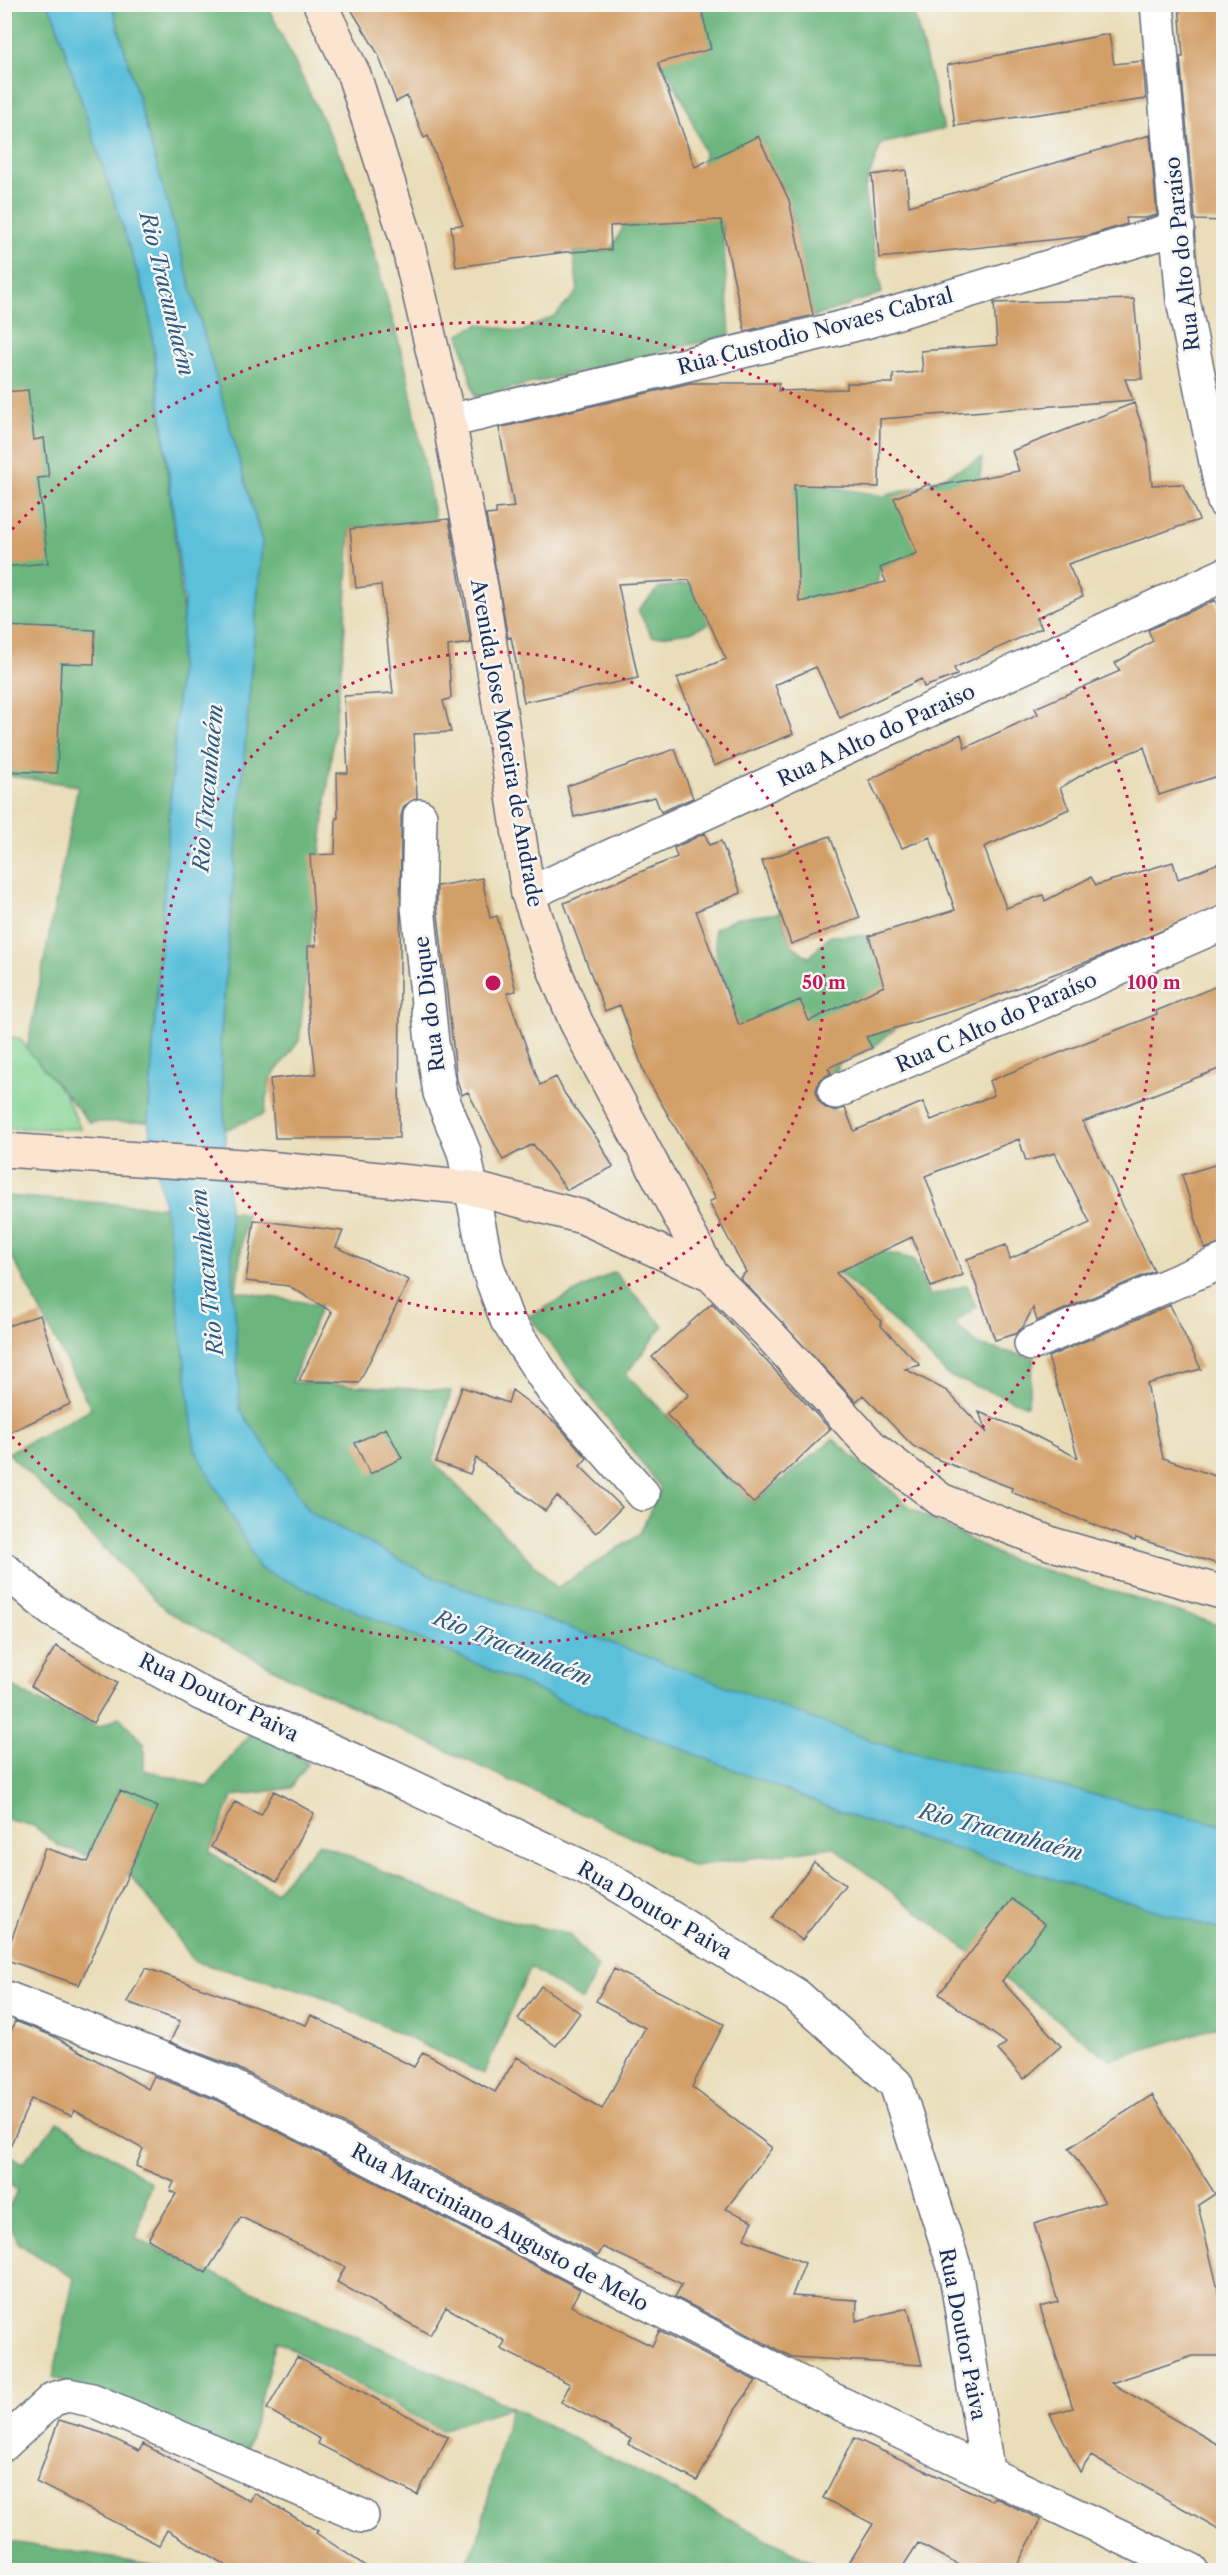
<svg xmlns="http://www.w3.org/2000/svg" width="1228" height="2575" viewBox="0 0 1228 2575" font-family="'Libre Caslon Text',serif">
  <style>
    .green { fill: #85d494; stroke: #508279; stroke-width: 1.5 }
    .forest { fill: #6cb67e; stroke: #44726e; stroke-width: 1.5 }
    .water { fill: #5cc0da; stroke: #3c789c; stroke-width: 1.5 }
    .building { fill: #d39f67 }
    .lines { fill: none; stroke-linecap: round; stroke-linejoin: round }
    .street-casing { stroke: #636c7e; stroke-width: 36 }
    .secondary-casing { stroke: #636c7e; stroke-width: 36 }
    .street { stroke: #fff; stroke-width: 33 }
    .secondary { stroke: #fce5d0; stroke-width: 33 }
    .ring { fill: none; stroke: #c2185b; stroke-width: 3; stroke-dasharray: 3 6 }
    .labels { text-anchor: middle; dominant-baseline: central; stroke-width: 5; stroke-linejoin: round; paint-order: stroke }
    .street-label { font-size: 21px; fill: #1b2f5e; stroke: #f6f6f2 }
    .water-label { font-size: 22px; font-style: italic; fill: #2e5a83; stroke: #f6f6f2 }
    .centre { fill: #c2185b; stroke: #f6f6f2; stroke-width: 3 }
    .ring-label { font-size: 18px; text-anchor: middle; font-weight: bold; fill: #c2185b; stroke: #f6f6f2; stroke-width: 5; stroke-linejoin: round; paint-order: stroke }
  </style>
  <rect width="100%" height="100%" fill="#f6f6f2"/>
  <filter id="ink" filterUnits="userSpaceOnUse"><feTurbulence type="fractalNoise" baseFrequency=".0167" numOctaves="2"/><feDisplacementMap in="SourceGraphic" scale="12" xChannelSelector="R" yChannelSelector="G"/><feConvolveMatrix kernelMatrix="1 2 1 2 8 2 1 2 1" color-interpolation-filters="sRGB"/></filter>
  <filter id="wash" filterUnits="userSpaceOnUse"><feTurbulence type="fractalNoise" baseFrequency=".008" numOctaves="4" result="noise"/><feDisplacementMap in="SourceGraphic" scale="24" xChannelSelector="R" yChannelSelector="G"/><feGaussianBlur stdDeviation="1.35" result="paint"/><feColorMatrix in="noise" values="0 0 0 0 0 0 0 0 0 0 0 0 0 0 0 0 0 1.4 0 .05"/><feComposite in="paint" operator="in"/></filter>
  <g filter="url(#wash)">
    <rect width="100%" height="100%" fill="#eadeba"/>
    <!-- green -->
    <path class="green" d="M5,1037L19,1038L64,1093L81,1129L5,1128Z"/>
    <!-- forest -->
    <path class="forest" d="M5,5H48L54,16L149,308L183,613L148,1122H89L27,1049L78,786L5,775Z
      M112,5H267L356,189L406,368L435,520L350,529L344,643L299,1041L270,1079L264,1114L225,1130L220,1042L262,542Z
      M636,5H912L944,129L881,144L864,190L882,293L813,317L791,208L722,223L730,335L475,397L459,334L480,324L521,332L556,315L578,291L573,252L611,250L624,225L696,221L704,152L685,104L641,23Z
      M982,458L980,478L983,496L913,555L880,568L874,599L853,607L826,596L769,613L739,611L690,632L652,637L638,610L659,588L710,580L718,472L815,484L884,496L929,484Z
      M780,913L791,944L809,958L829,936H869L897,1027L872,1048L839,1063L834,1081V1125L731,1030L734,1000L718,968L714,929L737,918Z
      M4,1196L246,1213L236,1291L321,1305L292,1382L451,1391L433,1461L557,1588L639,1535L661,1488L529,1316L614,1272L663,1326L626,1374L753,1503L833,1439L912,1509L1003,1557L1223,1626V2025L1110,2060L833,1847L693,1866L289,1677L167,1611L8,1453L91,1409L5,1243Z
      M874,1250L913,1259L930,1296L967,1285L976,1307L954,1323L978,1345L1034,1358L1027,1406L949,1376L890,1318L836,1270Z
      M4,1681L30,1697L98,1727L119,1717L144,1743V1770L207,1787L252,1731L308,1763L291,1788L233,1796L209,1852L275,1892L319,1843L481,1914L568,1934L598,1967L582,2001L530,1967L484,2074L316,1994L195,1962L160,1913L123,1867L59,1846L34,1826L5,1819Z
      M58,2122L151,2182L136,2239L512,2407L827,2570H464L478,2539L511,2407L441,2430L276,2341L246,2456L53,2377L74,2278L19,2244L5,2216L17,2191L5,2179L7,2152L22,2163Z
      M4,2541L164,2566L172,2570H5Z"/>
    <!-- water -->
    <path class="water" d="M48,5H112L262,542L220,1042L240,1409L311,1513L429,1575L886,1746L1223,1825V1931L861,1820L571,1705L260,1569L195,1449L170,1237L148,1122L184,602L149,308L54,16Z"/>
    <g id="blocks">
      <!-- building -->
      <path class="building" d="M348,4H700L711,49L658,63L695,167L758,136L789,200L813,315L745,331L721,220L610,226L611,250L566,252L456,267L451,226L463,225L428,136L424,138L407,96L396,102L378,54Z
        M1179,4H1224V221L1195,220L1180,57H1183Z
        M1109,34L1114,64L1143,61L1146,99L955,126L947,65Z
        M1150,135L1157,215L1145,218H1126L1127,224L1087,236L879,258L872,175L906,170L909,206Z
        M1134,299L1142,379H1125L1133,400L880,419L879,487L794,485L799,602L886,582L880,568L917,553L894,498L929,484L931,487L1019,471L1012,451L1134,403L1148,443L1152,485L1183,484L1199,520L1068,564L1083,596L1036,618L1042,628L954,668L957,675L924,687L921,679L840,718L816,667L775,685L793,734L714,766L677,678L726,659L689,580L618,584L638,678L524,702L511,637L508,638L486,515L496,514V509L514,507L499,428L690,383H779L778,391L847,389V383H893V374L923,372L921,351L997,345L994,303Z
        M28,390L34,440L44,438L49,477L38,478L48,563L4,567V392Z
        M449,519L471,643L448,646L451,698L443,701L451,732L414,734L417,798L404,806L401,816L399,1138H275L270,1079L316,1074L308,1005V946H316L310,855L335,854L336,818H338L337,773H348L344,696L393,693L381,585L356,588L350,529Z
        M1215,600L1224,621V774L1159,795L1144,747L1095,767L1060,788L1069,809L984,847L1006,908L1043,895L1045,901L1091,877L1096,885L1173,862L1178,879L1224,861V905L1094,959L969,1006L866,1037L872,1048L828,1068L831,1073L820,1080L816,1090L818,1100L824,1107L833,1111L845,1108L854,1131L923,1102L931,1120L994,1095L989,1081L1157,1014L1156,1011L1224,983V1067L1083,1122L1154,1271L1037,1321L1033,1308L1023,1327L1015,1334L995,1340L967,1259L1006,1245L1010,1259L1090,1223L1055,1153L1026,1161L1019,1139L925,1176L963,1275L931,1287L912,1237L836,1273L881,1321V1326L920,1365L905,1369L947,1391L987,1433L979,1412L1022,1429L1078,1458L1048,1357L1170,1305L1201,1369L1147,1384L1163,1458L1224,1479V1566L1136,1538L1135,1541L1011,1492L1012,1488L939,1460L913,1446L863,1395L856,1402L740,1278L746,1272L709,1202L716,1198L645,1075L620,1005L605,1011L564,903L677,857L674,848L705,833L709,845L721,841L741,893L696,911L739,1025L800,1000L809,1021L884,986L869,936L955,910L930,837L902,848L869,780L961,734L965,748L1038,714L1035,708L1120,671L1115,663L1153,641L1148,630Z
        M4,626L95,630L94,664L61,663L57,773L4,771Z
        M675,749L693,798L661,812L655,797L574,817L567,786Z
        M830,836L860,918L791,944L762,861Z
        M482,878L490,918L497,916L516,991L507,993L540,1085L556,1077L565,1094L598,1140L613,1167L567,1190L533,1144L503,1160L468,1092L462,1095L457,1080L437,906V886Z
        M1224,1162V1243L1205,1249L1182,1175Z
        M254,1220L343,1231L336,1247L409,1280L359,1383L299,1381L332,1312L289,1286L246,1281Z
        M712,1303L830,1429L753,1503L666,1414L689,1395L652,1357Z
        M40,1315L70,1404L4,1435V1327Z
        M462,1387L508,1403L512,1390L557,1424L587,1458L580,1466L622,1507L596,1533L557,1496L545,1511L476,1458L470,1474L436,1462Z
        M386,1428L402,1458L370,1474L355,1443Z
        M56,1646L117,1683L93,1723L31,1686Z
        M120,1791L158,1807L79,1985L4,1959L45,1848L88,1862Z
        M274,1791L314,1813L277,1881L211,1847L235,1802L261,1815Z
        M814,1862L845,1885L802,1940L772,1918Z
        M1011,1899L1045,1924L1002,1981L1061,2046L1024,2079L998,2050L1006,2043L939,1994Z
        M146,1968L306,2025L311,2015L414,2067L423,2052L495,2092L517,2057L602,2109L645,2028L596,2001L614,1969L724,2024L692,2087L772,2148L726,2209L753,2221L744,2239L805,2263L792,2296L857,2300L856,2321L908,2308L922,2365L792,2357L675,2297L682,2284L603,2247L598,2256L236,2067L170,2042L180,2021L127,2002Z
        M541,1986L580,2013L556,2046L518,2019Z
        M15,2021L53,2036L148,2089L154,2076L219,2101L580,2289L571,2306L652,2346L659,2331L756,2381L735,2410L697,2481L628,2444L631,2439L561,2402L570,2384L501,2349L505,2341L446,2307L430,2335L337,2282L345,2267L241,2217L206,2273L148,2239L176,2194L170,2191L174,2182L136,2166L143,2149L74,2110L72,2116L31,2099L4,2160V2049Z
        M1152,2095L1215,2194L1198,2205L1224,2315V2356H1193L1111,2383L1224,2448V2532L1091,2456L1080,2472L1050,2414L1073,2408L1040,2307L1058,2302L1034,2224L1105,2202L1069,2148Z
        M297,2357L448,2437L417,2495L318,2444L320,2439L267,2409Z
        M59,2420L102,2433L139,2451L143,2444L250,2501L254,2493L318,2531L316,2533L373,2571H235L167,2530L159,2545L36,2482Z
        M854,2438L992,2501L994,2497L1041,2520L1014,2571H969L918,2543L900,2571H844L873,2524L823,2498Z"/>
    </g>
  </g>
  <g filter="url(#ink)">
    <use href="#blocks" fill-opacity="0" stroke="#636c7e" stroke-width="1.5"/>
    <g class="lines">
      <!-- street casing -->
      <g class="street-casing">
        <path id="street" d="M1157,4L1183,300L1224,502
          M449,421L865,322L1178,228
          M420,816L418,907L432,1042L440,1093L464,1152L487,1266L507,1320L554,1392L643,1494
          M528,894L1224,575
          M835,1092L1224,923
          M1031,1344L1224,1261
          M4,1569L52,1610L202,1694L387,1775L610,1880L796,1995L896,2084L955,2269L988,2475
          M4,1997L227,2084L829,2398L1191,2570
          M4,2444L53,2399L68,2395L92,2400L362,2516"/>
      </g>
      <!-- secondary casing -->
      <g class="secondary-casing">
        <path id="secondary" d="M320,4L354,75L407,241L449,421L482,592L528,894L552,964L576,1022L711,1275L770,1335L872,1447L941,1500L1052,1544L1224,1593
          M4,1150L257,1167L471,1188L583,1217L711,1275"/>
      </g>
      <!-- street -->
      <use href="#street" class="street"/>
      <!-- secondary -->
      <use href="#secondary" class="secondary"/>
    </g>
  </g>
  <!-- distance rings -->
  <g class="ring">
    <circle cx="493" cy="983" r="331"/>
    <path d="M6 536A661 661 0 1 1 6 1430"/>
  </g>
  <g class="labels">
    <!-- street labels -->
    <g class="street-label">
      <text transform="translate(1182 254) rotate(-96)">Rua Alto do Paraíso</text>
      <text transform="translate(815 331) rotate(-15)">Rua Custodio Novaes Cabral</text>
      <text transform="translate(876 735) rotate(-25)">Rua A Alto do Paraiso</text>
      <text transform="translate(507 743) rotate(80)">Avenida Jose Moreira de Andrade</text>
      <text transform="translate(429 1004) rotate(-97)">Rua do Dique</text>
      <text transform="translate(996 1022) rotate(-24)">Rua C Alto do Paraíso</text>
      <text transform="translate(219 1697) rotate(26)">Rua Doutor Paiva</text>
      <text transform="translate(655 1910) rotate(30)">Rua Doutor Paiva</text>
      <text transform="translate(500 2227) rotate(28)">Rua Marciniano Augusto de Melo</text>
      <text transform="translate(963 2334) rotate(79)">Rua Doutor Paiva</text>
    </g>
    <!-- water labels -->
    <g class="water-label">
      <text transform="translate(167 294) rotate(76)">Rio Tracunhaém</text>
      <text transform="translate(208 788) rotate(-85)">Rio Tracunhaém</text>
      <text transform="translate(207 1272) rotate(-96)">Rio Tracunhaém</text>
      <text transform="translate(513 1648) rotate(22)">Rio Tracunhaém</text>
      <text transform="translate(1001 1832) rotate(15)">Rio Tracunhaém</text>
    </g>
  </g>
  <circle cx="493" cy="983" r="9" class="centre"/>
  <g class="ring-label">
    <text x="824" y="989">50 m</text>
    <text x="1154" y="989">100 m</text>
  </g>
  <!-- margin -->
  <rect width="1228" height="2575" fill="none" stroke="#f6f6f2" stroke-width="24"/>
</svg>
